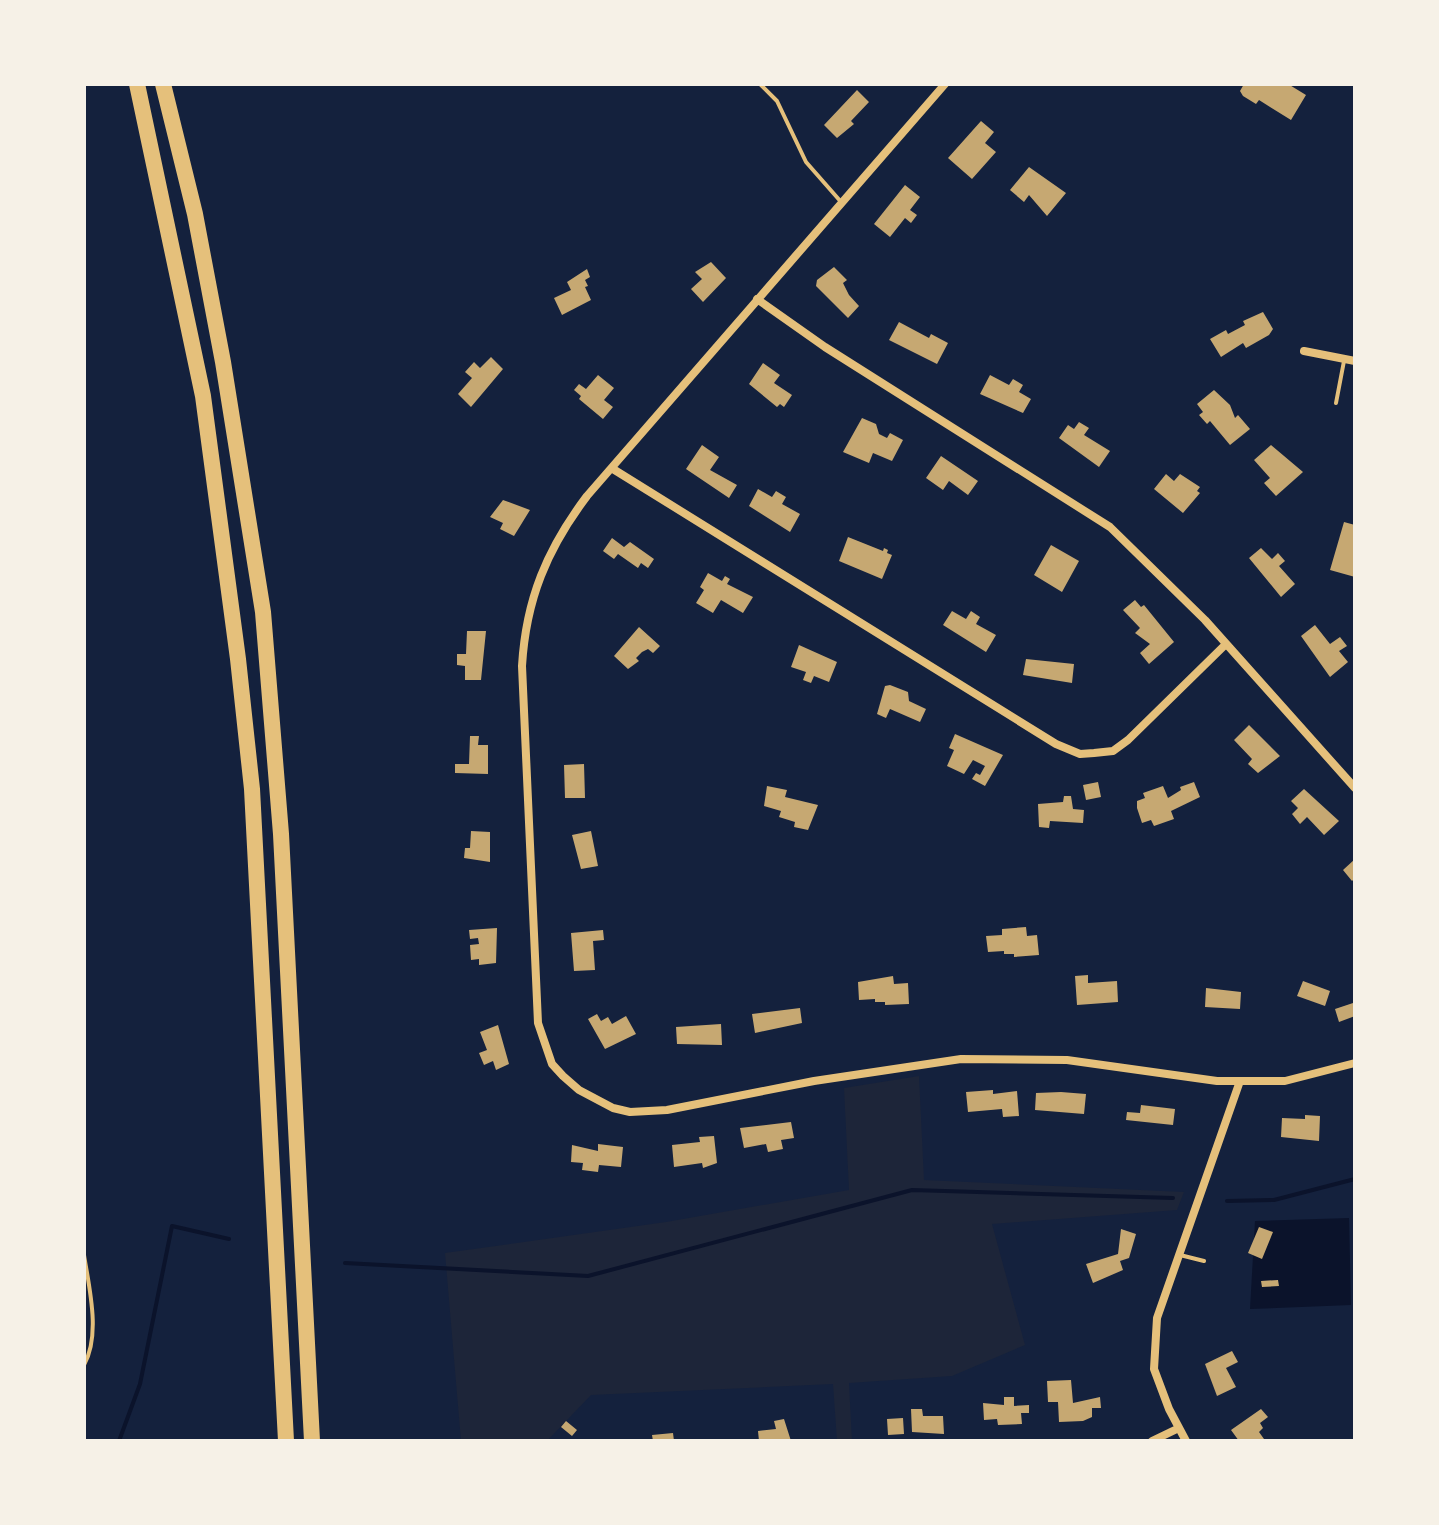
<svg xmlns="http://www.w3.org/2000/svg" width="1439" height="1525" viewBox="0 0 1439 1525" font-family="Manrope,sans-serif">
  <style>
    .green { fill: #1d2539 }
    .water { fill: #0b132b }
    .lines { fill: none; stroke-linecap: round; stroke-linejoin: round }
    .stream { stroke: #0b132b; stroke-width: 4 }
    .building { fill: #c6a872 }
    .service { stroke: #e5c07b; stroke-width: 4 }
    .minor { stroke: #e5c07b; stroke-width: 8 }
    .motorway { stroke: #e5c07b; stroke-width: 16 }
  </style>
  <rect width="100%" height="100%" fill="#14213d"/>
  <!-- green -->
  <path class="green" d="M919,1076L924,1180L1184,1192L1177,1210L992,1224L1025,1345L952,1376L849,1383L852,1441H837L833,1384L591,1395L547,1441H461L445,1253L666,1222L849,1190L844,1088Z"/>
  <!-- water -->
  <path class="water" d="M1349,1218L1351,1305L1250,1309L1255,1221Z"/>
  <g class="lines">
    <!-- stream -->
    <path class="stream" d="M1227,1201L1274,1200L1355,1179
      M345,1263L588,1276L912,1190L1173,1198
      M119,1441L140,1384L172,1226L229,1239"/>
  </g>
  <!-- building -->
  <path class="building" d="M1244,84H1288L1306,95L1291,120L1259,100L1256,104L1243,96L1240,91Z
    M857,90L869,102L851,121L854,124L837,138L824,125Z
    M981,121L994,132L985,143L996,152L972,179L948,158Z
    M1029,167L1066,193L1047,216L1029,195L1024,202L1010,190Z
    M905,185L920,197L910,210L917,215L911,223L905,218L890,237L874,224Z
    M711,262L726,278L703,302L691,289L702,279L695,272Z
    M834,267L847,280L843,283L849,295L859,306L848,318L816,286L817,280Z
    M587,269L590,277L585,280L588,286L585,287L591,300L562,315L554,298L571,290L567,282Z
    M1263,312L1273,329L1269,335L1246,348L1243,343L1221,357L1210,339L1226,330L1228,334L1245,325L1243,321Z
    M899,322L929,338L931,334L948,343L937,364L889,340Z
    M491,357L503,369L471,407L458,394L472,378L465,372L474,362L480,368Z
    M763,363L780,375L774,383L792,395L784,407L780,404L777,407L749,384Z
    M598,375L614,388L604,400L613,407L603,419L579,399L581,396L574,390L579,384L586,389Z
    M990,375L1009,385L1013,379L1023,385L1019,392L1031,399L1023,413L980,394Z
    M1214,390L1230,405L1235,418L1238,415L1250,429L1230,445L1210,421L1207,424L1199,415L1203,412L1197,404Z
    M862,418L876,424L879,434L887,438L890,433L903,440L892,461L873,453L869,463L843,452Z
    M1079,422L1089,428L1084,435L1110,451L1099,467L1059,438L1068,425L1074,429Z
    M702,445L719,457L710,470L737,485L729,498L686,469Z
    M1271,445L1303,472L1276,496L1264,483L1270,478L1254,460Z
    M941,456L978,481L968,495L949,481L943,490L926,478Z
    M1166,474L1174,481L1180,474L1200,487L1197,491L1200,493L1183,513L1154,489Z
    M758,489L772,497L776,491L786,497L782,504L800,514L790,532L749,506Z
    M503,500L530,510L514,536L500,529L503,523L490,517Z
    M1344,522L1355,525V577L1330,570Z
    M848,537L883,551L884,548L888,550L887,553L892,555L882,579L839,561Z
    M612,538L624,547L630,542L654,559L648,568L641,563L638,568L618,554L614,559L603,551Z
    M1051,545L1079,561L1062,592L1034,575Z
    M1261,548L1272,559L1278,553L1285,561L1279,566L1295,584L1281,597L1249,558Z
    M708,573L722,581L725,576L730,579L727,584L753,597L743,613L721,600L713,613L696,603L704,590L700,587Z
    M1135,600L1141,607L1144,605L1174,642L1149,664L1140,653L1150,644L1135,633L1140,628L1123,610Z
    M952,611L966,619L971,611L980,617L976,624L996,635L986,652L943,625Z
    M1315,625L1330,644L1340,637L1347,646L1339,651L1348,662L1330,677L1301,636Z
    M639,627L660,646L653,653L648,649L642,652L636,658L639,661L628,669L614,656Z
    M467,631H486L481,680H465V666L457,665V654H466Z
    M799,645L837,662L829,682L814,676L811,683L803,680L806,672L791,667Z
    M1026,659L1074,664L1072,683L1023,675Z
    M890,685L908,692L909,701L926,709L920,722L890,709L886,718L877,714L885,686Z
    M1249,725L1280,756L1258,773L1248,764L1252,759L1234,740Z
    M955,734L1003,755L985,786L972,779L976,773L980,775L985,766L973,760L964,774L947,766L954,750L949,748Z
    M470,736H479L478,745H488V774L455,773V764H469Z
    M584,764L585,798H565L564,765Z
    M1098,782L1101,797L1086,800L1083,785Z
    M1194,782L1200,797L1171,811L1174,819L1154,826L1151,820L1142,823L1137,808V801L1145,798L1143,793L1163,786L1168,798L1181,790L1180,787Z
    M767,786L787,790L785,797L818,805L808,830L794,827L795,822L779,817L781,811L764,806Z
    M1304,789L1339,821L1324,835L1307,817L1300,824L1292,814L1298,808L1291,801Z
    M1064,796H1071L1073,809L1084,810L1083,823L1050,821L1049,828L1039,827L1038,804L1063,802Z
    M471,831L490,832V862L464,858L465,848H470Z
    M591,831L598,866L581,869L572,835Z
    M1355,859V878L1352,881L1343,870Z
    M1026,927L1027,936L1037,935L1039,955L1014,957V954H1004V951L988,952L986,936L1002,935V929Z
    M497,928L496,963L479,965V959L471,960L470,945L479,944L478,938L470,939L469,930Z
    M603,930L604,940L593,941L595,970L574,971L571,933Z
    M1088,975V983L1117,981L1118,1002L1077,1005L1075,976Z
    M893,976L894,984L908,983L909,1004L885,1005V1002H875V999L859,1000L858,982Z
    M1303,981L1330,991L1325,1006L1297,996Z
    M1206,988L1241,992L1240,1009L1205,1007Z
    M1353,1003L1355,1016L1339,1022L1335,1009Z
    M800,1008L802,1023L755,1033L752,1014Z
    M597,1014L601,1021L608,1017L612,1024L626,1016L636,1034L605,1049L588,1019Z
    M721,1024L722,1045L677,1044L676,1027Z
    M498,1025L509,1064L496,1070L493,1061L484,1065L479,1053L487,1050L480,1032Z
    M993,1090V1094L1017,1091L1019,1116L1003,1117L1002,1109L968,1112L966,1092Z
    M1061,1092L1086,1094L1084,1114L1035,1110L1036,1093Z
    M1141,1105L1175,1109L1173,1125L1126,1120L1127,1112L1140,1113Z
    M1305,1115L1320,1116L1319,1141L1281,1137L1282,1118L1305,1119Z
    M791,1122L794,1138L781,1140L783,1149L768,1152L766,1144L744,1148L740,1128Z
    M714,1136L717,1163L703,1168L702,1163L674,1167L672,1145L700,1142L699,1137Z
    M598,1144L623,1147L621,1167L599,1165L598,1172L582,1170L583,1163L571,1162L572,1145L598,1151Z
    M1259,1227L1273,1232L1262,1259L1248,1253Z
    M1121,1229L1136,1234L1129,1258L1120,1261L1123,1270L1093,1283L1086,1264L1118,1254Z
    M1278,1280L1279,1286L1262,1287L1261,1281Z
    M1232,1351L1238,1362L1226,1368L1236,1387L1217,1396L1205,1364Z
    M1071,1380L1073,1403L1100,1397L1101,1408H1092V1417L1083,1421L1059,1422L1058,1402H1048L1047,1381Z
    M1004,1397H1014V1406L1029,1405V1413H1021L1022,1424L998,1425L997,1419L984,1420L983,1403L1004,1405Z
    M911,1409H922L923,1416H943L944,1434L912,1432Z
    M1261,1409L1268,1417L1260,1423L1263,1428L1259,1432L1264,1439L1239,1441L1231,1430Z
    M903,1418L904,1434L888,1435L887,1419Z
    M784,1419L791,1441H759L758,1431L776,1429L774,1421Z
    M566,1421L577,1430L572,1436L561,1427Z
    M673,1433L674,1441H653L652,1435Z"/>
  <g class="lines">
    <!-- service -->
    <path class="service" d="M760,84L777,101L806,162L842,203
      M1336,403L1344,361
      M84,1255C89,1287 101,1335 84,1365
      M1180,1255L1204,1261"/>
    <!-- minor -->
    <path class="minor" d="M945,84L587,496C547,549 526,599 522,666L538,1023L552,1064L563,1076L579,1090L613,1108L630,1112L667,1110L814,1081L961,1059L1067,1060L1217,1081H1285L1355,1063
      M757,299L825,347L1110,527L1205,620L1355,788
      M1304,351L1355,361
      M613,469L1056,744L1080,754L1094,753L1113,751L1128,740L1226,644
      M1152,1441L1179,1428
      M1186,1441L1169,1409L1154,1369L1157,1318L1240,1081"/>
    <!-- motorway -->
    <path class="motorway" d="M137,84L203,396L238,659L252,789L286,1441
      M163,84L195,214L223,362L263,612L281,834L312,1441"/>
  </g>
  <!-- border -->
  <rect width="1439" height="1525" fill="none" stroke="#f6f1e7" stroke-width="172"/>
</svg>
